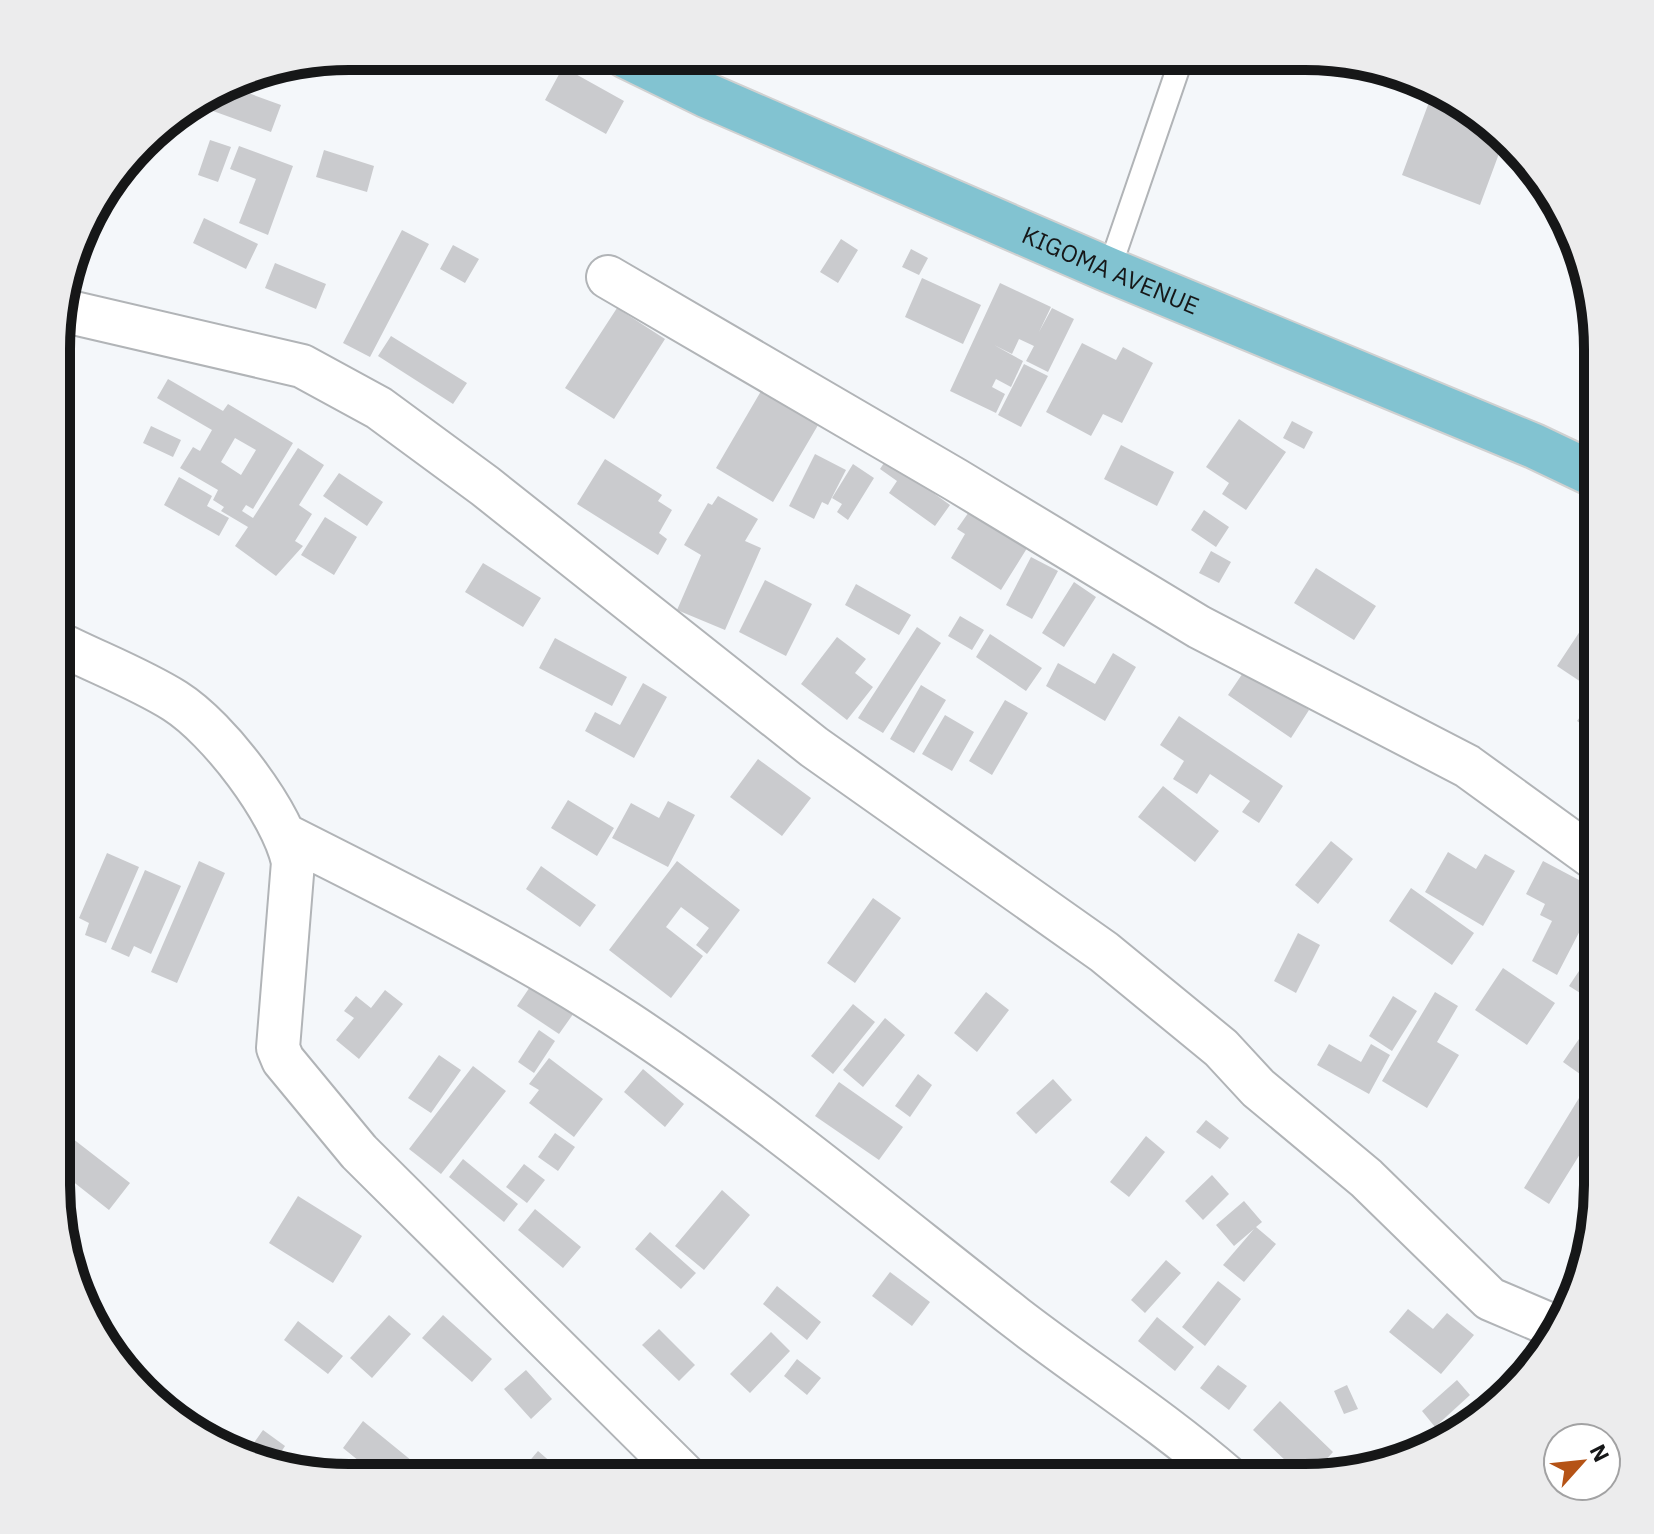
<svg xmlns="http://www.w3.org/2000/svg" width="1654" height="1534" viewBox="0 0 1654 1534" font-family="'IBM Plex Sans',sans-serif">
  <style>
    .building { fill: #cacbce; fill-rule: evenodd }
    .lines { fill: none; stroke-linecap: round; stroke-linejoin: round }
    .service-casing { stroke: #b1b4b7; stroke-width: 26 }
    .minor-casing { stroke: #b1b4b7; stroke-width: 46 }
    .primary-casing { stroke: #d0d1d1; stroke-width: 48 }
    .service { stroke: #fff; stroke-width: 22 }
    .minor { stroke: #fff; stroke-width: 42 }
    .primary { stroke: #82c3d1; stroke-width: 44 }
    .labels { text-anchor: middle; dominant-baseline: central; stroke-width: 7; stroke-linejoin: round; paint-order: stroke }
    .street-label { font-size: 24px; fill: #161718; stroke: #fff }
    .rim { fill: none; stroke: #161718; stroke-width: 10 }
  </style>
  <rect width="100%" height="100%" fill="#f4f7fa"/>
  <!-- building -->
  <path class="building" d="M563,67L624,101L606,134L545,100Z
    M229,86L281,105L271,132L213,111L221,91Z
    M1435,86L1504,140L1480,205L1402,175Z
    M210,140L231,147L218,182L198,175Z
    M239,146L293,166L268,235L239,223L256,179L230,169Z
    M324,150L374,166L367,192L316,177Z
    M204,218L258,244L246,269L193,243Z
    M402,230L429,244L370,357L343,343Z
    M841,239L858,250L838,283L820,272Z
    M453,245L479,259L465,283L440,269Z
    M911,249L928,258L919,275L902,267Z
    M275,263L326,284L316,309L265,288Z
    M922,278L981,305L963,344L905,317Z
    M1000,283L1051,307L1039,332L1052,308L1074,319L1048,372L1026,361L1034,346L1019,339L1012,354L994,345L1023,361L1011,387L996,379L992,387L1005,394L996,413L950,391Z
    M617,308L665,339L614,419L565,388Z
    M391,336L467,383L453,404L378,356Z
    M1082,343L1116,360L1123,347L1153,363L1122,423L1103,414L1091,436L1046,412Z
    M1024,364L1048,376L1021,427L998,415Z
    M168,379L223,411L228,404L293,443L253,509L246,505L242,511L253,518L298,448L324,465L299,505L312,514L295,541L303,546L276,576L235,546L248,527L221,511L224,507L213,500L218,490L180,468L193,447L200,451L212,430L157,398ZM235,438L256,450L241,475L221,462Z
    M764,386L821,420L773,502L716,468Z
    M1239,419L1286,452L1246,510L1222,494L1229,483L1206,467Z
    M1292,421L1313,432L1304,449L1283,438Z
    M151,426L181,440L173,457L143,443Z
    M1121,445L1174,472L1157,506L1104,479Z
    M815,454L846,470L828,505L822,502L814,519L789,506Z
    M890,454L914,479L950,505L935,526L889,493L897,481L880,469Z
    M605,459L662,495L658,501L672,510L659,533L667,539L658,555L577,504Z
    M853,464L874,478L848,520L837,512L842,504L832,498Z
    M339,473L383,502L367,526L323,496Z
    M179,477L212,496L207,506L229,518L219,536L164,505Z
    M718,496L758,519L745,541L761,548L725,630L677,610L701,555L684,545L708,503L712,505Z
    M971,509L1029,545L1001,590L951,558L965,534L957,529Z
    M1204,510L1229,527L1216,547L1191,530Z
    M325,517L357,537L334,575L301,555Z
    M1211,551L1231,562L1219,583L1199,573Z
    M1031,557L1058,571L1032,619L1006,605Z
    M483,563L541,598L523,627L465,592Z
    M1316,568L1376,606L1354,640L1294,603Z
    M765,580L812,604L786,656L739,632Z
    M1074,582L1096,597L1064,647L1042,633Z
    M856,584L911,615L899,635L845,605Z
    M960,616L984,630L972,650L948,636Z
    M1590,616L1598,620V657L1581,682L1557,666Z
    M917,627L941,643L883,733L858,718Z
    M990,634L1042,668L1026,691L976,657Z
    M837,637L866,659L855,673L873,687L847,720L801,684Z
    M555,638L627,677L612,706L539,668Z
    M1113,653L1136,667L1105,721L1046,686L1058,663L1095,684Z
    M1247,667L1309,710L1291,738L1228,695Z
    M643,683L667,697L634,758L585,731L595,712L620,725Z
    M921,685L946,700L914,753L890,739Z
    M1598,693V736L1577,721Z
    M1005,700L1028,713L992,775L969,761Z
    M945,715L974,732L952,771L922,754Z
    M1179,716L1283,786L1259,823L1242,812L1250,801L1210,774L1197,794L1173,779L1184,761L1160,745Z
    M758,759L811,798L782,836L730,797Z
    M1163,786L1219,831L1195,862L1138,817Z
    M568,800L614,828L597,856L551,828Z
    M668,801L695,815L668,867L612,838L631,803L659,818Z
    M1331,841L1353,859L1318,904L1295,885Z
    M1448,852L1476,869L1485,854L1515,871L1483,926L1425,892Z
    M107,853L139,867L106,943L85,935L89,923L79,918Z
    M199,861L225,873L177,983L151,972Z
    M677,861L740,910L707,954L696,945L709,928L681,907L666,927L703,956L671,998L609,950Z
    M1543,861L1598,890V925L1586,919L1557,975L1532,961L1552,921L1540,915L1545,904L1526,894Z
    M541,866L596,905L580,927L526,889Z
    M145,870L181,886L151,954L134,946L129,957L111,949Z
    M1411,888L1474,933L1452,965L1389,921Z
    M873,898L901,918L855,983L827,963Z
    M1298,933L1320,945L1296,993L1274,981Z
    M1589,956L1598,962L1596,1003L1569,986Z
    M1503,968L1555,1003L1527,1045L1475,1010Z
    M534,981L576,1010L559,1034L517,1006Z
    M385,990L403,1004L359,1059L336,1040L354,1018L344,1011L356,996L371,1008Z
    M986,992L1009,1010L977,1052L954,1033Z
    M1435,992L1458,1006L1437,1042L1459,1055L1427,1108L1382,1081Z
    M1393,996L1417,1011L1392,1051L1369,1036Z
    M853,1004L875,1022L833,1074L811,1056Z
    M885,1018L905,1035L863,1087L843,1070Z
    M1588,1026L1598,1033V1064L1587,1079L1563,1062Z
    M539,1030L555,1041L534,1073L518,1062Z
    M1329,1044L1361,1062L1371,1044L1390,1055L1369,1094L1317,1065Z
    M439,1055L461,1070L431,1113L408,1098Z
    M549,1058L603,1099L574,1137L529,1103L539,1090L529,1084Z
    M473,1066L506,1091L441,1174L409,1149Z
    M643,1069L684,1104L665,1127L624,1092Z
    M918,1074L932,1085L910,1117L895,1106Z
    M1053,1079L1072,1100L1036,1134L1016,1113Z
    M839,1082L903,1127L879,1160L815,1116Z
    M1579,1098L1598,1110V1125L1549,1204L1524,1188Z
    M1206,1120L1229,1138L1220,1149L1196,1132Z
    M555,1133L575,1147L558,1171L538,1157Z
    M68,1135L130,1183L109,1210L57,1169V1150Z
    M1146,1136L1165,1152L1129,1197L1110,1182Z
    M463,1159L518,1204L504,1222L449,1177Z
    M524,1164L545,1180L527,1203L506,1187Z
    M1212,1175L1229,1194L1203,1220L1185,1201Z
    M722,1190L750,1215L704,1270L675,1246Z
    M298,1196L362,1236L333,1283L269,1243Z
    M1244,1201L1262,1222L1256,1227L1276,1244L1244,1282L1223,1265L1254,1229L1234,1246L1216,1225Z
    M535,1209L581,1247L563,1268L518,1230Z
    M650,1232L696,1273L681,1289L635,1249Z
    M1166,1260L1181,1273L1145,1313L1131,1300Z
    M890,1272L930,1302L912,1326L872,1296Z
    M1218,1281L1241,1299L1205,1346L1182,1327Z
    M777,1286L821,1322L807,1340L763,1304Z
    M1408,1309L1433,1329L1447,1313L1474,1335L1441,1374L1389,1332Z
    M389,1315L411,1334L372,1378L350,1358Z
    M443,1315L492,1359L472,1382L422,1338Z
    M1157,1317L1194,1347L1175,1371L1138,1341Z
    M298,1321L343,1356L328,1374L284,1340Z
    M659,1329L695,1365L679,1381L642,1345Z
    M771,1332L790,1351L750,1393L730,1374Z
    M797,1359L821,1378L807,1395L784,1376Z
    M1218,1365L1247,1386L1229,1410L1200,1388Z
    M526,1370L552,1399L531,1419L504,1389Z
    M1457,1380L1470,1395L1435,1427L1422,1411Z
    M1347,1385L1358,1409L1344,1414L1334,1391Z
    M1280,1401L1333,1452L1310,1477H1303L1253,1430Z
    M363,1421L428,1474L425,1478H380L343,1448Z
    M263,1430L285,1446L275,1461L246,1454Z
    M538,1451L560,1470L554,1478H515Z"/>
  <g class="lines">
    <!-- service casing -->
    <g class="service-casing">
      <path id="service" d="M1109,270L1182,57"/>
    </g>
    <!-- minor casing -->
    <g class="minor-casing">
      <path id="minor" d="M608,277L956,480L1199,627L1467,766L1598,861
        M61,310L302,366L379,408L485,486L814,747L1104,952L1221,1048L1258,1088L1366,1178L1490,1299L1558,1328
        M60,644C98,663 140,679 175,701C219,729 282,812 293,862L278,1048L283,1060L359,1152L687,1478
        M287,836C401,894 519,951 626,1022C761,1111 887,1217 1015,1317C1085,1371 1160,1419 1227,1477"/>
    </g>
    <!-- primary casing -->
    <g class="primary-casing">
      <g id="primary">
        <path id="s1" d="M626,56L706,95L1109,270L1534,446L1597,476"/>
      </g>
    </g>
    <!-- service -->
    <use href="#service" class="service"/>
    <!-- minor -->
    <use href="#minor" class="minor"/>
    <!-- primary -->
    <use href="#primary" class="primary"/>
  </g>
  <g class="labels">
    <!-- street labels -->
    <g class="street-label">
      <text stroke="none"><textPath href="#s1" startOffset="530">KIGOMA AVENUE</textPath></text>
    </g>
  </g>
  <!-- crop -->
  <path d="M0 0H1654V1534H0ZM349 70H1305A279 279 0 0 1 1584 349V1185A279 279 0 0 1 1305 1464H349A279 279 0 0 1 70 1185V349A279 279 0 0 1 349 70Z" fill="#ececed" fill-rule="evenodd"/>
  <path class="rim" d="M349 70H1305A279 279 0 0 1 1584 349V1185A279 279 0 0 1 1305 1464H349A279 279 0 0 1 70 1185V349A279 279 0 0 1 349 70Z"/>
  <!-- north arrow -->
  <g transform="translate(1582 1462) rotate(63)"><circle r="38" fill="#ffffff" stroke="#a2a2a3" stroke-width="2"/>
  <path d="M0-6L14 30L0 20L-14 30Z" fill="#b55316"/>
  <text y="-12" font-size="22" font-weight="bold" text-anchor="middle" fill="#161718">N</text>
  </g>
</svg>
